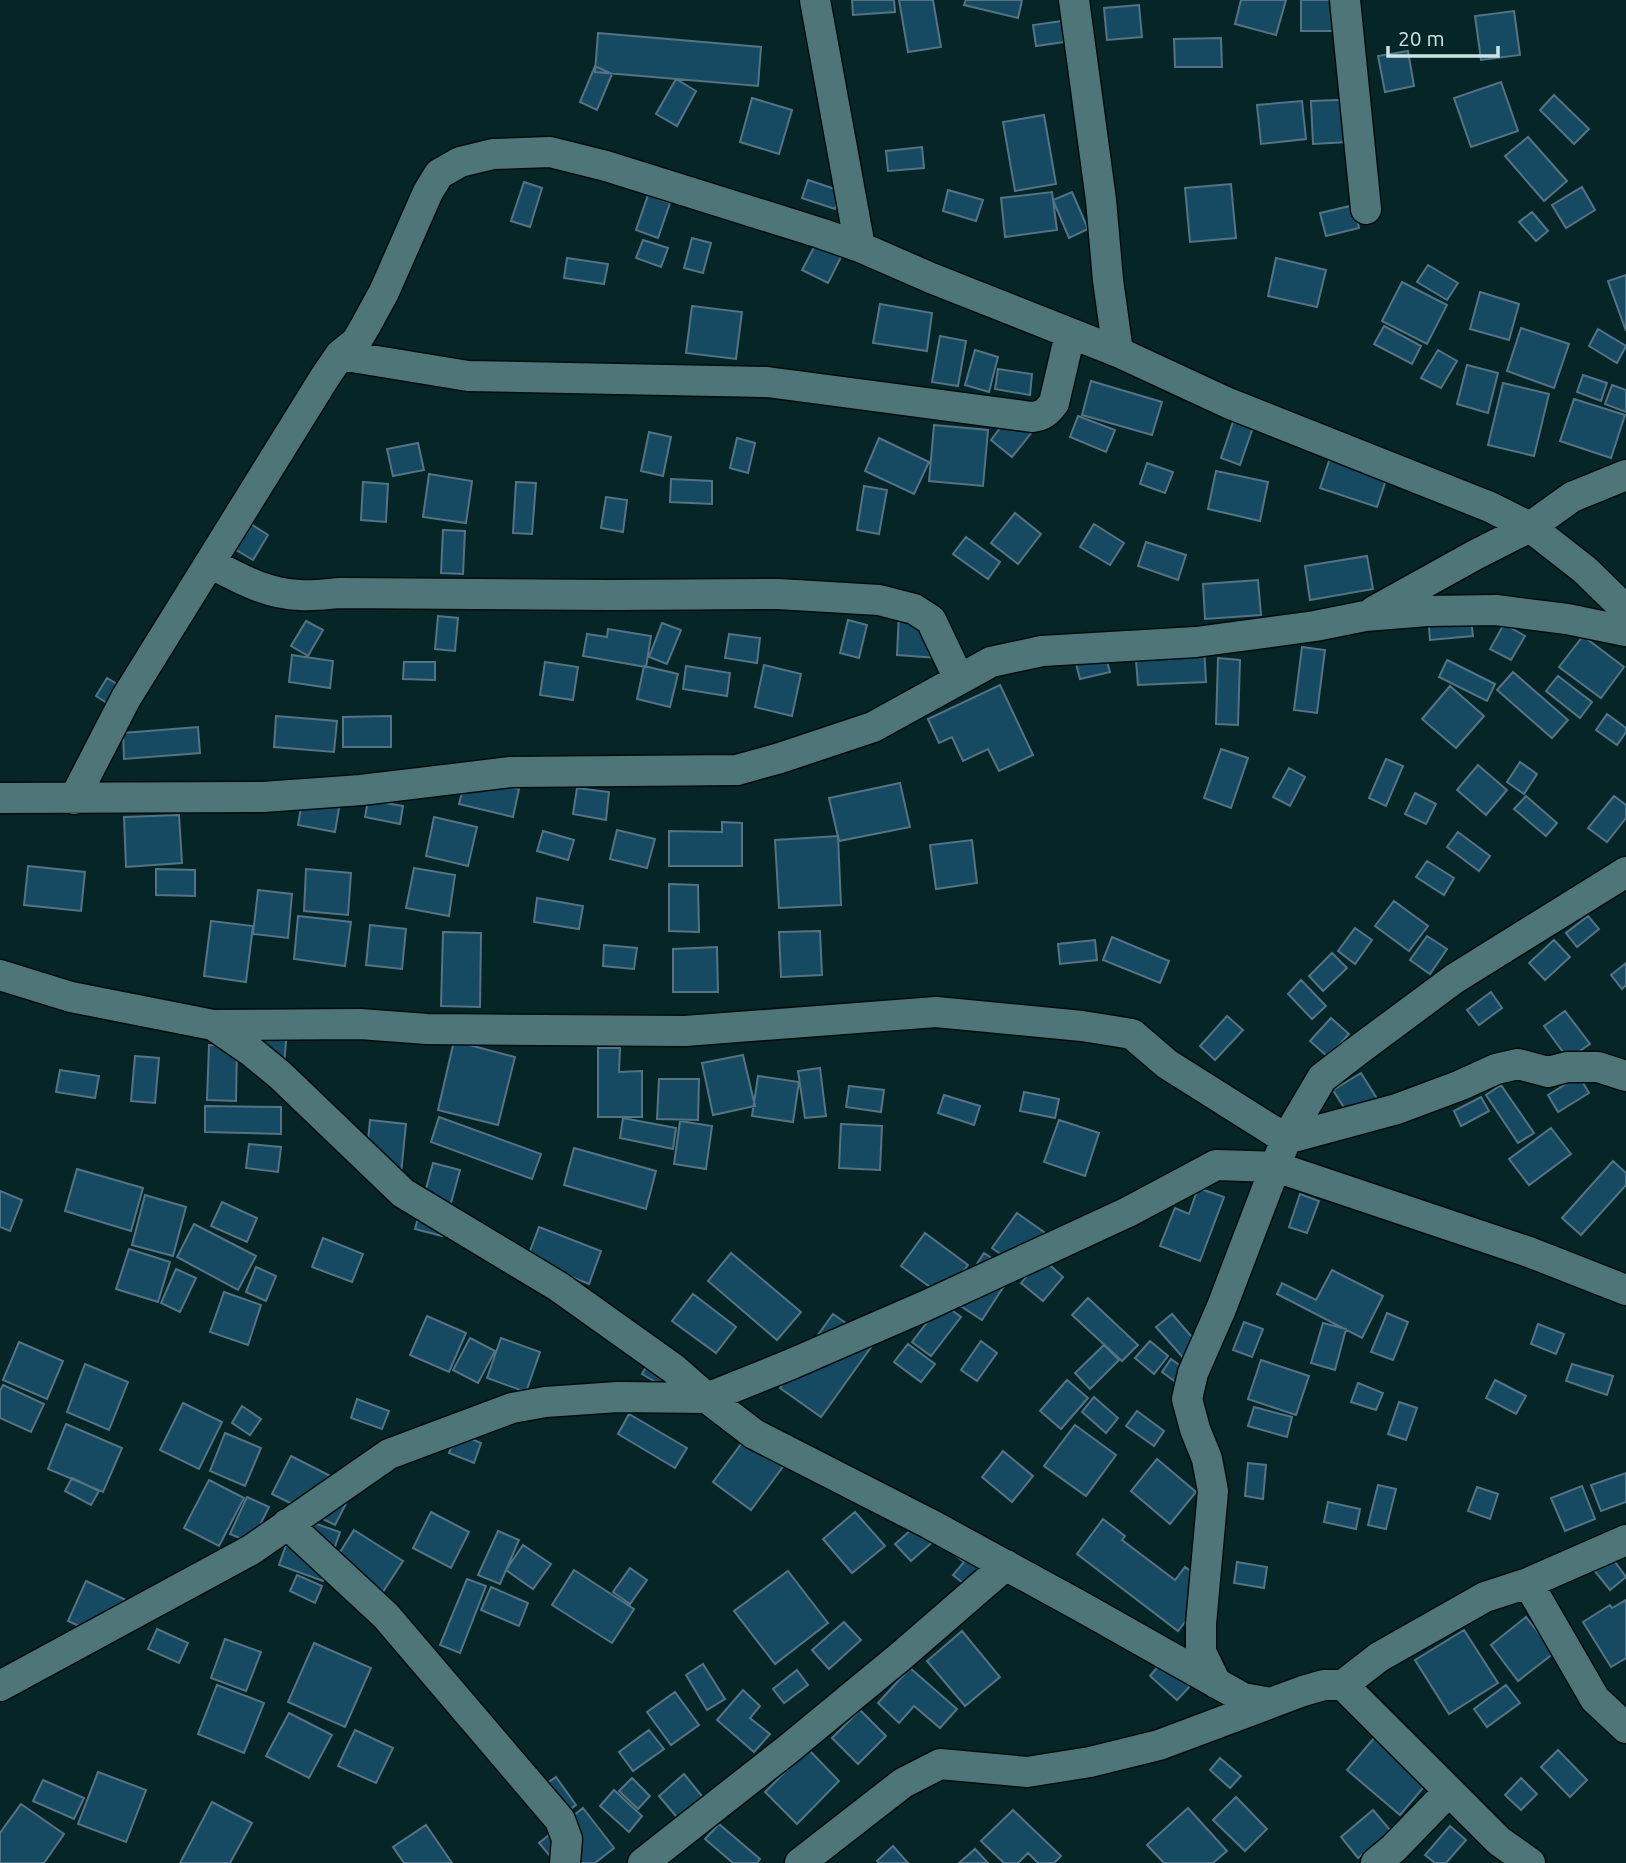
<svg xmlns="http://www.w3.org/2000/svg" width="1626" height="1863" viewBox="0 0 1626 1863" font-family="Ubuntu,sans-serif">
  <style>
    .building { fill: #164a63; stroke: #547384; stroke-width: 2 }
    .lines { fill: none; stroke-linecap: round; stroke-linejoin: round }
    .street-casing { stroke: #000d0e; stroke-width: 33 }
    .street { stroke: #4e7678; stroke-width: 30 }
  </style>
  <rect width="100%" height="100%" fill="#062527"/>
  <!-- building -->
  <path class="building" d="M852,0H894L895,12L853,15Z
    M899,0H933L941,47L908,52Z
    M966,0H1022L1018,18L964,5Z
    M1241,0H1286L1276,35L1235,24Z
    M1301,0H1349V31H1301Z
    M1139,5L1142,37L1107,40L1104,8Z
    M1514,11L1520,55L1481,60L1475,16Z
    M1070,20L1072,41L1036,46L1033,25Z
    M598,33L761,47L758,86L595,72Z
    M1221,38L1222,67H1175L1174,39Z
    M1408,51L1414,86L1385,92L1378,56Z
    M595,66L612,74L597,110L580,102Z
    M676,79L696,91L677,126L656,114Z
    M1501,82L1518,131L1471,147L1454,98Z
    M1554,95L1589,129L1574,144L1540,110Z
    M752,98L792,110L779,154L740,142Z
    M1365,99L1367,141L1313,144L1311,101Z
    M1302,101L1306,139L1261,144L1257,105Z
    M1044,115L1056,184L1015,191L1003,122Z
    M1528,137L1567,181L1544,201L1505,156Z
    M922,147L924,168L888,171L886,151Z
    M808,180L841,191L835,209L802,198Z
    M524,182L542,188L530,227L511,221Z
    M1231,184L1236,238L1190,242L1185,188Z
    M1582,187L1595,210L1566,228L1552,205Z
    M948,190L983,200L976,221L943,211Z
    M1052,192L1057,230L1005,237L1001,198Z
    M1072,192L1088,229L1069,238L1053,200Z
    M648,195L670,203L658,238L636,230Z
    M1354,205L1359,228L1326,236L1320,213Z
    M1532,212L1548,231L1536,241L1519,222Z
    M692,238L711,243L703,273L684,268Z
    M819,238L844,251L828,283L802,270Z
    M643,240L668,248L661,267L636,258Z
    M567,258L608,264L604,284L564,278Z
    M1276,258L1326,270L1317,307L1268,296Z
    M1428,265L1458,283L1447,300L1417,282Z
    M1626,275V331L1608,281Z
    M1402,282L1447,305L1427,344L1382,321Z
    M1480,292L1519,304L1509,340L1470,329Z
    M880,304L932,313L927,351L873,343Z
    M692,306L742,312L736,359L686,353Z
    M1384,326L1421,346L1412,364L1374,344Z
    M1521,328L1569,344L1554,388L1507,371Z
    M1598,329L1626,346L1617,363L1589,346Z
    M940,336L966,341L958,386L932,382Z
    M975,350L998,357L989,392L965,385Z
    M1438,350L1457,361L1441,388L1421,378Z
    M1467,365L1498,373L1488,413L1457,404Z
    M998,369L1032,374L1030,395L995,389Z
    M1583,375L1607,383L1601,401L1577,392Z
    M1091,381L1162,402L1152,435L1082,415Z
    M1503,383L1549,394L1534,456L1488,445Z
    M1612,385L1626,390V412L1605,404Z
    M1574,399L1625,415L1611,458L1560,441Z
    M1015,408L1037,426L1012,457L991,440Z
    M1237,410L1257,416L1240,465L1221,458Z
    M1078,416L1115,430L1106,452L1070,437Z
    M934,425L988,430L983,486L929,481Z
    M649,432L671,437L663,476L641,471Z
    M737,438L755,443L748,473L730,468Z
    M879,438L929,462L914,494L865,471Z
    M418,443L424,470L393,476L387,449Z
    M1330,458L1387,477L1377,507L1320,488Z
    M1147,463L1173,472L1165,493L1140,484Z
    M1216,471L1268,482L1260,521L1208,509Z
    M429,474L472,481L466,523L423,517Z
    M671,479L712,481V504L670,502Z
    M363,482L388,484L386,522L361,520Z
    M516,482L536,483L532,534L513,533Z
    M864,486L887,490L879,534L857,530Z
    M606,497L627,500L623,532L601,528Z
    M1015,513L1041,534L1018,564L991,543Z
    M251,524L268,535L253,560L236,550Z
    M1094,524L1124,543L1110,565L1080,547Z
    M443,530L465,531L463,574L441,573Z
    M966,537L1000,562L988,579L953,554Z
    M1146,542L1186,555L1178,580L1138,566Z
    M1367,556L1373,589L1310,600L1305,566Z
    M1258,580L1261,615L1205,619L1203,584Z
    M1470,611L1473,636L1430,640L1428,615Z
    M899,613L941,616L938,658L897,655Z
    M438,616L458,618L455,651L435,649Z
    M848,620L867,625L859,658L840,653Z
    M306,621L323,630L308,656L291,646Z
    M662,623L681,630L667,664L649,657Z
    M1504,624L1525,636L1511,660L1490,649Z
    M608,629L651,636L646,667L583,656L587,634L607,637Z
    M729,634L760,638L757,663L725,658Z
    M1583,636L1624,667L1601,698L1559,667Z
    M1204,645L1206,682L1138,685L1135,649Z
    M1302,647L1325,650L1317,713L1294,710Z
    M1103,648L1110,672L1080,679L1074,656Z
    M292,655L333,661L330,688L289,682Z
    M1218,658L1240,660L1238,725L1216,724Z
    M1447,660L1495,684L1487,701L1439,677Z
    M404,662H435V680L403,679Z
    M545,662L578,667L573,700L540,695Z
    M764,665L801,674L792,716L755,707Z
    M644,666L678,674L670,707L637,699Z
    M686,666L730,673L727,696L683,689Z
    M1513,672L1568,720L1552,738L1497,690Z
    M1558,676L1592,702L1580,718L1546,691Z
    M107,678L129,691L118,710L96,696Z
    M1000,685L1033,755L999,771L988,749L963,761L952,737L939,743L928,719Z
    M1450,686L1484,716L1456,748L1422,719Z
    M1607,714L1626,728V732L1617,745L1596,730Z
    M276,716L337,721L334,752L274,747Z
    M391,716V747H343V717Z
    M198,727L200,753L124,759L123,733Z
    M1221,749L1248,758L1231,808L1204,798Z
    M1386,759L1403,766L1386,806L1369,798Z
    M1520,762L1537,774L1524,794L1507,782Z
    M1478,765L1507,790L1486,815L1457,790Z
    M1289,768L1305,777L1290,806L1273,797Z
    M466,777L519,789L513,817L459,804Z
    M900,783L910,827L839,841L829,798Z
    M577,788L609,792L606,820L573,814Z
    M1415,793L1436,804L1426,824L1405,814Z
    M303,796L340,802L335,832L298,825Z
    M1526,796L1557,823L1546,836L1514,809Z
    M1614,796L1626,805V818L1607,842L1588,828Z
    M368,800L403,806L400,824L365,817Z
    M179,815L182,863L126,867L124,817Z
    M434,817L477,827L468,866L426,856Z
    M722,822L742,823V866H669V831L722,832Z
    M617,830L655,839L647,868L610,859Z
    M543,831L574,840L568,860L537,851Z
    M1458,832L1490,856L1479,871L1447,847Z
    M838,836L841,905L779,908L775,840Z
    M972,840L977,883L936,889L930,845Z
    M1427,861L1454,878L1444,895L1416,877Z
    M28,866L85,872L81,911L24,905Z
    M414,868L455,875L449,916L406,908Z
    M156,869L195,870V896L156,895Z
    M306,869L351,873L348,915L304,911Z
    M669,884L698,885L699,932L669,931Z
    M258,890L292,894L288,938L253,934Z
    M537,898L583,906L579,929L534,922Z
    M1394,901L1428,926L1409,951L1375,926Z
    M298,916L351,922L345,966L294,959Z
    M1588,916L1599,929L1577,947L1566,933Z
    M211,921L253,926L246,982L204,976Z
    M370,925L406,929L402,969L366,965Z
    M1355,928L1372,940L1355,964L1338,951Z
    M820,931L822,975L781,977L779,932Z
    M443,932L481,933L480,1007L441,1006Z
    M1427,936L1447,949L1430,974L1410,960Z
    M1112,937L1169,961L1160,983L1103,960Z
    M1095,940L1097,960L1060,964L1058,944Z
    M1554,940L1570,957L1545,980L1529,963Z
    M604,945L637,948L634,969L603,966Z
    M717,947L718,992H673V949Z
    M1332,953L1347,968L1323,991L1309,976Z
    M1626,963V985L1622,989L1611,975Z
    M1301,980L1326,1006L1312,1019L1288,994Z
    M1491,992L1502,1008L1479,1025L1467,1010Z
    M1565,1011L1590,1044L1568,1059L1544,1026Z
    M1227,1016L1243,1030L1215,1060L1200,1046Z
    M1331,1018L1349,1034L1328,1057L1310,1041Z
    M249,1027L287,1031L284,1065L246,1062Z
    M454,1041L515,1057L498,1125L438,1110Z
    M209,1045L237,1046L236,1101L207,1100Z
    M598,1048H620L619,1072L642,1071V1117H598Z
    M743,1055L755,1106L713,1115L702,1063Z
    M135,1056L159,1058L155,1103L131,1101Z
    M820,1068L826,1116L805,1118L798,1071Z
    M60,1070L99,1076L95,1098L56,1092Z
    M1361,1073L1381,1105L1353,1122L1333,1090Z
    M758,1076L799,1082L793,1122L752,1116Z
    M1579,1076L1589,1093L1558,1112L1548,1095Z
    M659,1079H699L698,1120L657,1119Z
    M1501,1085L1534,1133L1518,1143L1486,1095Z
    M849,1086L884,1090L881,1112L846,1107Z
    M1024,1092L1059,1099L1055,1118L1020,1111Z
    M944,1095L980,1106L974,1125L938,1113Z
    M1481,1097L1489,1111L1461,1126L1454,1111Z
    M205,1106L281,1107V1134L205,1132Z
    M439,1117L541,1154L532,1179L431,1142Z
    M623,1118L676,1128L673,1149L620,1138Z
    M370,1120L406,1124L401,1174L365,1170Z
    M1059,1120L1099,1133L1085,1176L1044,1162Z
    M680,1121L712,1126L706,1169L674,1164Z
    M841,1124L882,1126L880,1170L839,1168Z
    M1551,1128L1571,1154L1529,1185L1509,1159Z
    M249,1144L281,1147L278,1172L246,1168Z
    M574,1148L656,1171L646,1209L564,1185Z
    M1613,1161L1626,1173V1185L1581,1235L1562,1218Z
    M433,1163L460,1170L442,1236L415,1229Z
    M77,1169L143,1188L131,1231L65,1211Z
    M1198,1188L1224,1197L1200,1261L1160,1246L1175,1208L1189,1214Z
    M0,1191L22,1200L10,1231L0,1227Z
    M1300,1194L1319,1201L1307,1233L1289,1227Z
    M145,1195L186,1207L173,1256L132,1245Z
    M222,1202L257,1218L247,1242L211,1226Z
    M1017,1213L1051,1237L1026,1272L992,1248Z
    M194,1224L256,1256L238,1290L177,1257Z
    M539,1227L601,1251L589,1284L527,1259Z
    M925,1233L968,1265L944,1297L901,1266Z
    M323,1238L363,1254L352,1282L312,1267Z
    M129,1249L170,1262L158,1302L116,1289Z
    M731,1253L801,1312L777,1340L708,1281Z
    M984,1253L1013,1272L982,1320L953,1301Z
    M1042,1258L1063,1277L1043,1301L1021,1283Z
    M256,1267L276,1276L266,1301L246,1292Z
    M176,1269L196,1278L180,1312L161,1303Z
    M1332,1270L1383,1296L1362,1338L1277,1294L1282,1283L1316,1300Z
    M224,1292L261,1305L248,1345L210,1332Z
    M693,1294L736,1327L716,1353L672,1321Z
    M1088,1298L1138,1345L1122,1361L1072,1315Z
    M942,1303L961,1317L931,1356L912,1342Z
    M1387,1313L1408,1322L1393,1360L1371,1352Z
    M833,1314L874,1343L821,1417L780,1388Z
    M1172,1314L1210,1358L1195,1371L1156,1327Z
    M427,1316L466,1333L449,1372L410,1355Z
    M1244,1322L1263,1329L1252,1357L1233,1350Z
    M1323,1323L1346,1329L1335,1370L1311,1363Z
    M1538,1324L1564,1334L1556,1354L1531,1344Z
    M470,1338L495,1351L478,1383L453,1370Z
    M501,1338L540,1352L526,1392L487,1378Z
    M981,1341L997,1353L977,1381L961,1370Z
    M1150,1341L1168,1356L1154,1374L1135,1358Z
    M19,1342L63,1361L47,1399L3,1380Z
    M908,1344L935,1364L921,1382L894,1362Z
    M1104,1345L1119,1360L1090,1389L1075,1373Z
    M653,1355L679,1396L642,1374Z
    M1171,1359L1204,1383L1195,1396L1162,1372Z
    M1261,1360L1309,1376L1296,1415L1248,1399Z
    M85,1364L128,1382L109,1430L67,1412Z
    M1572,1364L1613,1376L1607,1395L1566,1381Z
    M1067,1380L1088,1398L1061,1429L1040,1411Z
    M1495,1380L1526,1396L1516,1414L1486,1398Z
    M1358,1383L1383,1393L1376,1410L1351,1402Z
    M3,1385L44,1404L31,1432L0,1418V1391Z
    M1094,1397L1118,1418L1106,1433L1082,1412Z
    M357,1399L389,1411L382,1429L351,1418Z
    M1399,1402L1417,1408L1406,1440L1388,1434Z
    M183,1403L222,1422L199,1469L160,1450Z
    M242,1406L261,1419L250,1435L232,1423Z
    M1254,1407L1292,1417L1287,1437L1248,1426Z
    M1137,1411L1164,1431L1154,1446L1126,1426Z
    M629,1414L687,1448L675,1468L618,1434Z
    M66,1424L122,1448L103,1492L48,1469Z
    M1075,1425L1116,1455L1086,1496L1044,1466Z
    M750,1432L788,1460L751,1510L713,1482Z
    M225,1433L261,1448L245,1486L210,1471Z
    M457,1433L481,1443L474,1463L449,1453Z
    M1003,1451L1033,1476L1012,1502L982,1477Z
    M291,1456L354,1488L335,1525L272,1494Z
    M1157,1459L1196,1492L1170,1524L1131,1491Z
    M1248,1463L1266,1465L1263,1499L1245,1496Z
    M1626,1473V1502L1601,1511L1591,1485Z
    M72,1478L99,1491L91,1505L65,1491Z
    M209,1480L244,1498L219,1546L184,1528Z
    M1378,1485L1396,1489L1386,1529L1368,1525Z
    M1582,1486L1595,1519L1565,1531L1551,1498Z
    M1477,1487L1498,1494L1490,1519L1468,1511Z
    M247,1497L269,1507L251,1543L230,1534Z
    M1328,1502L1360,1509L1356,1529L1324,1522Z
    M431,1512L469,1532L451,1568L413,1548Z
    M855,1512L885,1546L852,1573L823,1539Z
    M296,1517L340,1532L323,1581L279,1565Z
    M1103,1519L1125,1536L1122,1540L1175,1580L1185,1567L1212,1587L1178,1631L1077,1554Z
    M921,1521L937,1538L911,1561L895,1544Z
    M354,1530L403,1561L375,1604L327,1573Z
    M498,1531L519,1540L500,1584L478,1575Z
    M938,1542L1000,1562L976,1593L953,1575L964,1562Z
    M523,1545L551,1564L533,1589L506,1570Z
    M1610,1555L1626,1577L1610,1590L1593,1569Z
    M1237,1562L1267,1567L1264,1588L1234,1583Z
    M630,1568L647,1580L630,1604L613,1592Z
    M574,1570L634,1609L612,1643L552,1605Z
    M788,1571L828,1623L775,1664L734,1611Z
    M297,1575L322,1586L315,1603L290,1591Z
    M467,1579L486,1586L460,1653L440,1645Z
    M86,1581L128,1601L110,1640L68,1621Z
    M491,1587L528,1603L519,1626L481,1610Z
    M1626,1600V1658L1611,1667L1583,1622L1610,1605L1612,1608Z
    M1526,1617L1554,1653L1518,1681L1491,1645Z
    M844,1622L861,1640L829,1669L812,1650Z
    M157,1629L188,1643L179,1663L148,1649Z
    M1464,1630L1498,1683L1449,1714L1415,1660Z
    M962,1631L1000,1677L965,1706L927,1661Z
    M225,1639L261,1652L246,1691L211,1678Z
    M314,1643L371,1668L345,1727L288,1702Z
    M1164,1659L1192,1684L1177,1700L1150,1676Z
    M703,1664L725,1699L707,1710L686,1675Z
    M910,1668L957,1709L940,1728L914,1706L899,1723L878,1703Z
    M797,1670L808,1685L784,1703L773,1689Z
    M217,1685L264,1703L244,1753L198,1734Z
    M1506,1685L1520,1703L1487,1727L1474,1709Z
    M743,1690L760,1706L750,1718L770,1734L754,1752L717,1720Z
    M675,1692L699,1725L671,1745L647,1712Z
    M860,1710L886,1736L858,1764L832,1738Z
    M289,1713L332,1735L309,1778L266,1756Z
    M1386,1724L1439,1769L1400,1815L1347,1770Z
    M355,1730L393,1748L376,1783L338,1766Z
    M649,1730L664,1749L633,1771L619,1752Z
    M808,1749L839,1781L797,1824L765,1792Z
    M1558,1750L1587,1780L1570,1797L1541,1767Z
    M1220,1758L1241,1776L1230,1788L1210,1770Z
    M98,1772L146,1790L126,1842L78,1824Z
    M684,1774L706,1801L681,1822L659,1796Z
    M556,1777L576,1805L558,1818L537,1790Z
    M632,1778L650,1796L638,1809L619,1791Z
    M1521,1778L1537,1794L1521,1810L1505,1795Z
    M43,1780L84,1798L74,1819L33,1801Z
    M614,1790L642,1816L629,1832L600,1806Z
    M1236,1797L1267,1829L1245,1851L1213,1820Z
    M212,1802L252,1823L230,1863H180Z
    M21,1804L64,1834L44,1863H0V1833Z
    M583,1808L614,1848L595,1863H556L539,1843Z
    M1188,1808L1227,1851L1213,1863H1164L1147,1845Z
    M1013,1810L1061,1856L1054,1863H1038L1028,1853L1018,1863H1004L981,1841Z
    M1373,1810L1391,1831L1358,1858L1341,1837Z
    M719,1824L760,1859L757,1863H733L705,1839Z
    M426,1825L452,1863H404L393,1847Z
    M1450,1826L1466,1840L1446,1863H1435L1425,1855Z
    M893,1846L908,1863H879L877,1861Z
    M975,1849L988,1863H959Z"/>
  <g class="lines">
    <!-- street casing -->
    <g class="street-casing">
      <path id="street" d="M815,0L860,247
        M1074,0L1101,200L1108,280L1118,352
        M1345,0L1366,209
        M340,355L356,342L366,325L384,292L428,192L439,174L460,162L493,154L550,152L606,166L820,233L860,247L931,278L1118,352L1228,403L1490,507L1530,527L1585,570L1626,610
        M210,563C239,578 266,594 300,595C313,596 327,594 340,593L610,595L778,594L879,600L914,609L931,620L959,679
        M1374,611L1475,555L1530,527L1572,497L1626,475
        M0,798L263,797L361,790L511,772L737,770L780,758L873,727L991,662L1042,651L1196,642L1315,626L1365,616L1427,611L1496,610L1567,619L1626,631
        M74,799L126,698L325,377L340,355L468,376L767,382L1032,417C1043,416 1047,412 1054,403L1070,334
        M0,975L71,997L213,1025L252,1052L280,1075L403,1193L559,1287L674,1369L707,1398L754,1434L930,1524L1082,1607L1243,1698L1271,1703L1303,1691L1324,1685H1343L1499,1841L1530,1863
        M213,1025L360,1024L427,1029L685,1031L936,1012L1082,1026L1132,1034L1167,1064L1286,1139L1397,1109L1461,1085L1496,1069L1518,1064L1548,1072L1567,1067H1598L1626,1076
        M287,1524L386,1616L560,1820L567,1839L565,1863
        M1528,1583L1595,1699L1626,1728
        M1216,1683L1201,1652V1624L1213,1491L1207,1459L1195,1429L1187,1399L1193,1373L1221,1309L1286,1139L1322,1078L1361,1048L1454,979L1626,872
        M1343,1685L1379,1657L1485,1597L1528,1583L1626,1540
        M0,1686L251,1550L389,1454L512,1408L545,1402L618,1397L707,1398L789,1365L925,1306L1128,1212L1216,1165L1276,1167L1529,1252L1626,1290
        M643,1863L787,1750L901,1656L1006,1565
        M800,1863L903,1783L940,1764L1027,1772L1090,1762L1159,1745L1271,1703
        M1376,1863L1394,1848L1449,1791"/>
    </g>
    <!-- street -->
    <use href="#street" class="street"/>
  </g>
  <!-- scale -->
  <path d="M1388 46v10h110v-10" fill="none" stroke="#cee3e4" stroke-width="3.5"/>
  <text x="1398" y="46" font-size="21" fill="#cee3e4" stroke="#062527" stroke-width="5" paint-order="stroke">20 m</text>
</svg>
